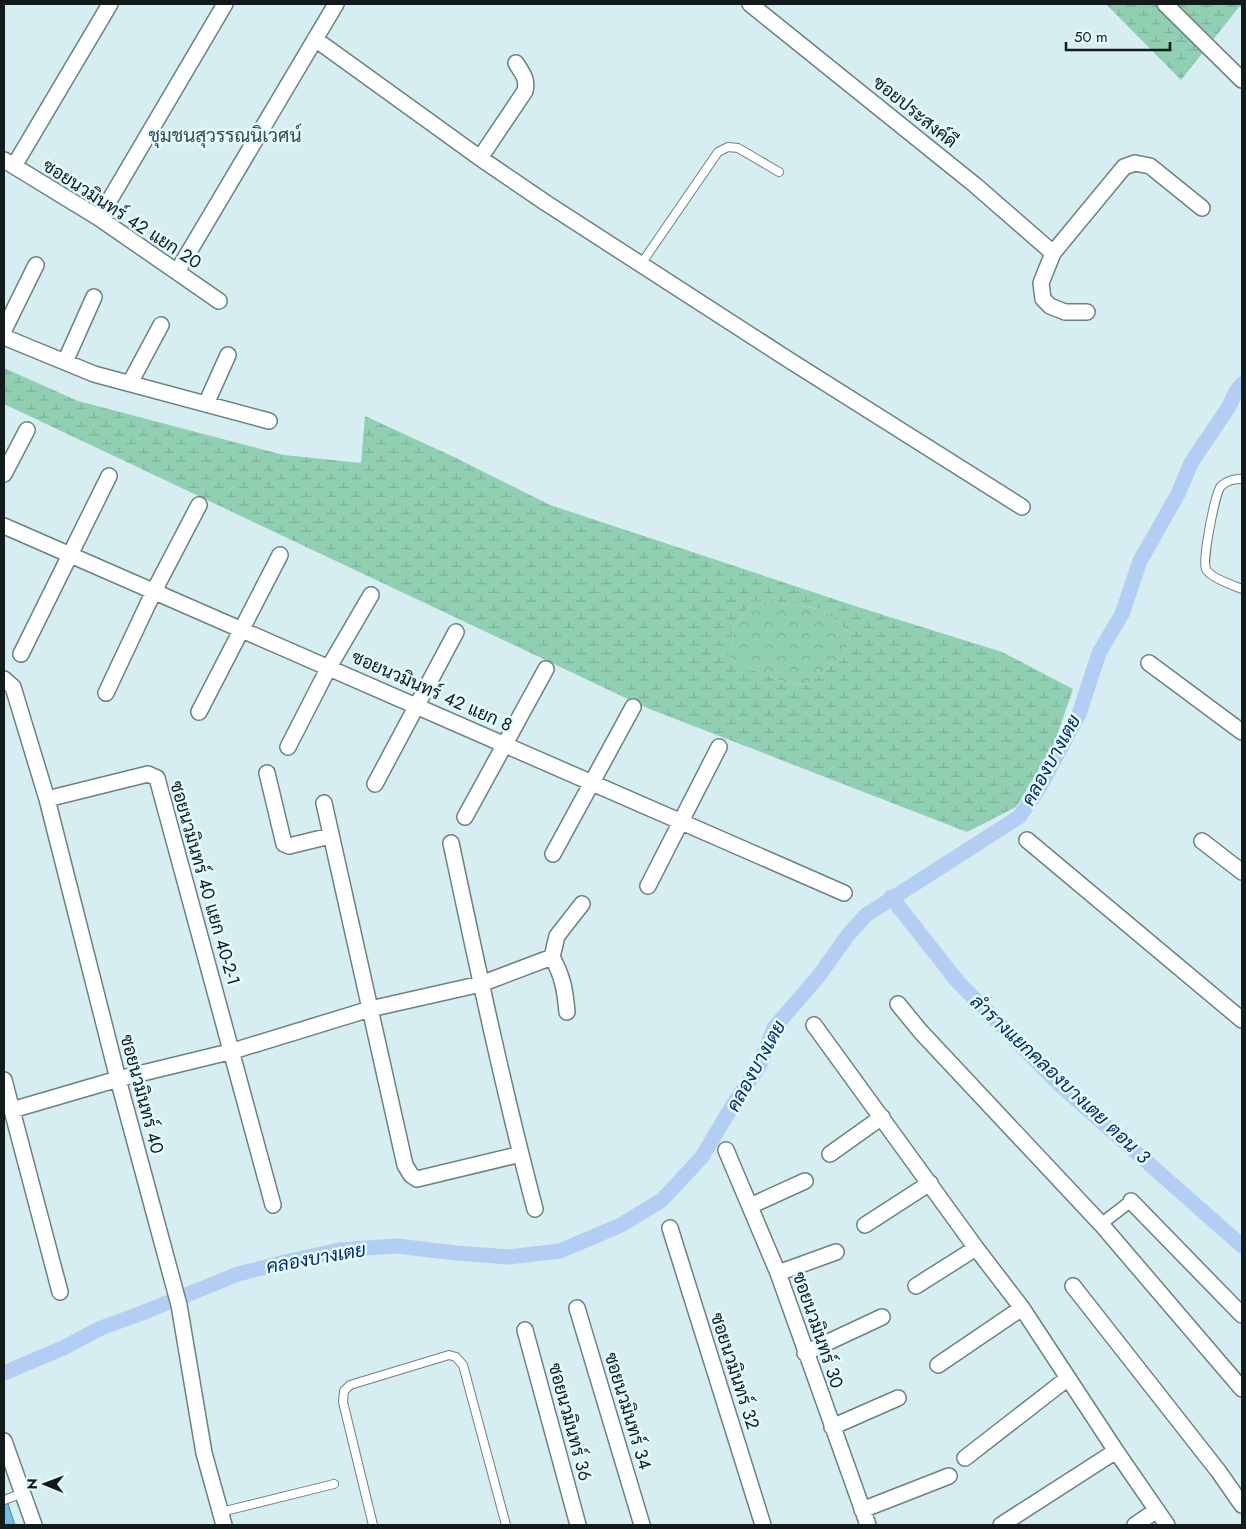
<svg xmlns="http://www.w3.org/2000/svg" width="1246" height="1529" viewBox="0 0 1246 1529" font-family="Jost,Sarabun,sans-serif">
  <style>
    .forest { fill: url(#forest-crowns) }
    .wetland { fill: url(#wetland-marsh); fill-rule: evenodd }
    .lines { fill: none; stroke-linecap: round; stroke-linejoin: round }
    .canal { stroke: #b3cdf3; stroke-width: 15 }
    .building { fill: #6fbfeb; stroke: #4e86a4 }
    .service-casing { stroke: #6c8185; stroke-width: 10 }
    .pedestrian-casing { stroke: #6c8185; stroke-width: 14 }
    .minor-casing { stroke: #6c8185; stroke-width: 18 }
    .service { stroke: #fff; stroke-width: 8 }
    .pedestrian { stroke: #fff; stroke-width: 11 }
    .minor { stroke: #fff; stroke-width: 15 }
    .labels { text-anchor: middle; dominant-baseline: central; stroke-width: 5; stroke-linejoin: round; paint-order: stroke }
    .street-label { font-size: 18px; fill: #121a1c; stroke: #e3faff }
    .neighbourhood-label { font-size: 19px; fill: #384b4f; stroke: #e3faff }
    .water-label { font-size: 19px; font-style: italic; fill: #052c62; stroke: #e3faff }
  </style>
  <defs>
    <pattern id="forest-crowns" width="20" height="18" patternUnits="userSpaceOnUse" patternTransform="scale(1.25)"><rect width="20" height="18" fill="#90cfb2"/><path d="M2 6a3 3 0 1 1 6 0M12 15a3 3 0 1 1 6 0" fill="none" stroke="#7bb198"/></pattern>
    <pattern id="wetland-marsh" width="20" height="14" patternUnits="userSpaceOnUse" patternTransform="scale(1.25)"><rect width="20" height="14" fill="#90cfb2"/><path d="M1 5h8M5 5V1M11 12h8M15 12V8" fill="none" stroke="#7bb198"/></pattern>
  </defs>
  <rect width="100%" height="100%" fill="#d6edf1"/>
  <!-- forest -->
  <path class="forest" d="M774,601L824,610L851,634L845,654L807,685L790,684L753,670L729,657L734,626L752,602Z"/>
  <!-- wetland -->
  <path class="wetland" d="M1106,4H1242V7H1239L1181,80Z
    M4,368L78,401L284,455L361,463L365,416L456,458L550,505L861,608L1002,652L1073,689L1053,747L1016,807L967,832L647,708L4,404ZM774,601L824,610L851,634L845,654L807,685L790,684L753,670L729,657L734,626L752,602Z"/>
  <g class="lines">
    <!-- canal -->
    <path class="canal" d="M891,897L958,982L1061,1086L1242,1246
      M4,1373L63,1348L101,1328L142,1313L238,1274L281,1263L339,1250L397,1246L456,1253L509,1257L560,1251L621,1225L662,1200L702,1157L731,1108L759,1066L774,1028L818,977L848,935L866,915L1019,817L1038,790L1079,714L1099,653L1122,614L1140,561L1178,494L1191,463L1228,408L1237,390L1242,384"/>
  </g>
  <!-- building -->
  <path class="building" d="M6,1498L15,1525H4V1499Z"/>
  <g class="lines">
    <!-- service casing -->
    <g class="service-casing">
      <path id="service" d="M641,264L718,152L728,147L738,148L779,172
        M1242,479C1234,479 1228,480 1221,486C1215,493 1202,560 1206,569C1209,577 1234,586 1242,589
        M4,1500L23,1493
        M221,1512L334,1484
        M373,1525L343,1402L344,1391L350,1385L449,1355L456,1357L463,1365L506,1525"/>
    </g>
    <!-- pedestrian casing -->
    <g class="pedestrian-casing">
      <path id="pedestrian" d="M1101,1224L1131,1201"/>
    </g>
    <!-- minor casing -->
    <g class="minor-casing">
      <path id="minor" d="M750,4L975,185L1053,253
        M1165,4L1242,80
        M315,39L480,158L546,203L789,360L1022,507
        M480,158L525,91C528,79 522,73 516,63
        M4,160L99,218L219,301
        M14,166L110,4
        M99,218L225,4
        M177,272L336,4
        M1087,312H1065L1050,306L1043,299L1041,283L1053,253L1124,167L1135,163L1150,166L1202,208
        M4,330L36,265
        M4,337L94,374L269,421
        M65,362L94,297
        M130,383L161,325
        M206,404L228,355
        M4,474L27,430
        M4,526L844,893
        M21,654L109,476
        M1149,663L1242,732
        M4,679L13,687L47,799L118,1079L179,1305L204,1453L224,1525
        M106,693L154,591L199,505
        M199,712L280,555
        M288,747L329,667L371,595
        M267,773L284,844L289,846L330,836
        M375,784L456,632
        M47,799L148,774L157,778L273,1205
        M324,803L405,1165L411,1175L417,1179L521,1154
        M465,817L546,669
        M1027,840L1242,1020
        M1202,841L1242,872
        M451,843C477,965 503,1088 535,1209
        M553,854L633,707
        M648,886L719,747
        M898,1004L921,1032L1101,1224L1242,1389
        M567,1012C565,990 563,977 552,957L557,936L582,904
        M814,1025L976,1248L1022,1308L1116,1451L1167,1525
        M4,1080L60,1292
        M12,1110L118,1079L233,1051L370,1009L481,984L552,957
        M726,1150L778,1273L868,1525
        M830,1154L882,1117
        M1131,1201L1242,1315
        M750,1206L805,1181
        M865,1225L930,1183
        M670,1228L763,1525
        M778,1273L836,1252
        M916,1286L976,1248
        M1073,1286L1219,1472L1242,1505
        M577,1308L642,1525
        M525,1330L578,1525
        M805,1353L882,1317
        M938,1365L1022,1308
        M832,1427L898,1398
        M4,1441L34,1525
        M965,1458L1068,1378
        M862,1510L949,1476
        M1001,1525L1116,1451
        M1135,1525L1157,1510"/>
    </g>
    <!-- service -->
    <use href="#service" class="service"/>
    <!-- pedestrian -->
    <use href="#pedestrian" class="pedestrian"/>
    <!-- minor -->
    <use href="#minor" class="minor"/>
  </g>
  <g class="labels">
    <!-- street labels -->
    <g class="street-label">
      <text transform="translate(915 112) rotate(39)">ซอยประสงค์ดี</text>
      <text transform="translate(122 214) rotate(33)">ซอยนวมินทร์ 42 แยก 20</text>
      <text transform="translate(432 691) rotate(24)">ซอยนวมินทร์ 42 แยก 8</text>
      <text transform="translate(205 883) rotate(74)">ซอยนวมินทร์ 40 แยก 40-2-1</text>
      <text transform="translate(142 1094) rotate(75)">ซอยนวมินทร์ 40</text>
      <text transform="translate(818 1330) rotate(71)">ซอยนวมินทร์ 30</text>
      <text transform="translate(735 1371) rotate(72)">ซอยนวมินทร์ 32</text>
      <text transform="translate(628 1411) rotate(73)">ซอยนวมินทร์ 34</text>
      <text transform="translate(570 1422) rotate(75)">ซอยนวมินทร์ 36</text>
    </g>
    <!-- neighbourhood labels -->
    <g class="neighbourhood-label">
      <text x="225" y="135">ชุมชนสุวรรณนิเวศน์</text>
    </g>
    <!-- water labels -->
    <g class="water-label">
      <text transform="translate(1051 760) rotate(-61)">คลองบางเตย</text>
      <text transform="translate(756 1066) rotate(-61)">คลองบางเตย</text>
      <text transform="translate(1060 1079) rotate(43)">ลำรางแยกคลองบางเตย ตอน 3</text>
      <text transform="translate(316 1258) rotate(-10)">คลองบางเตย</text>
    </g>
  </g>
  <!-- border -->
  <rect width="1246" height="1529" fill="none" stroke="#121a1c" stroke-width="10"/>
  <!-- north arrow -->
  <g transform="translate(45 1484) rotate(271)" stroke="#e3faff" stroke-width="4" paint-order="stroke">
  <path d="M0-4L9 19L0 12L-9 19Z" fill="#121a1c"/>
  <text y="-8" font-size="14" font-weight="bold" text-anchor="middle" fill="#121a1c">N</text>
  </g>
  <!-- scale -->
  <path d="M1066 42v8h104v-8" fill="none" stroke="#121a1c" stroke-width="2.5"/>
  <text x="1074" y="42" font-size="15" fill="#121a1c" stroke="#e3faff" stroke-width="4" paint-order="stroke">50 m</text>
</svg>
